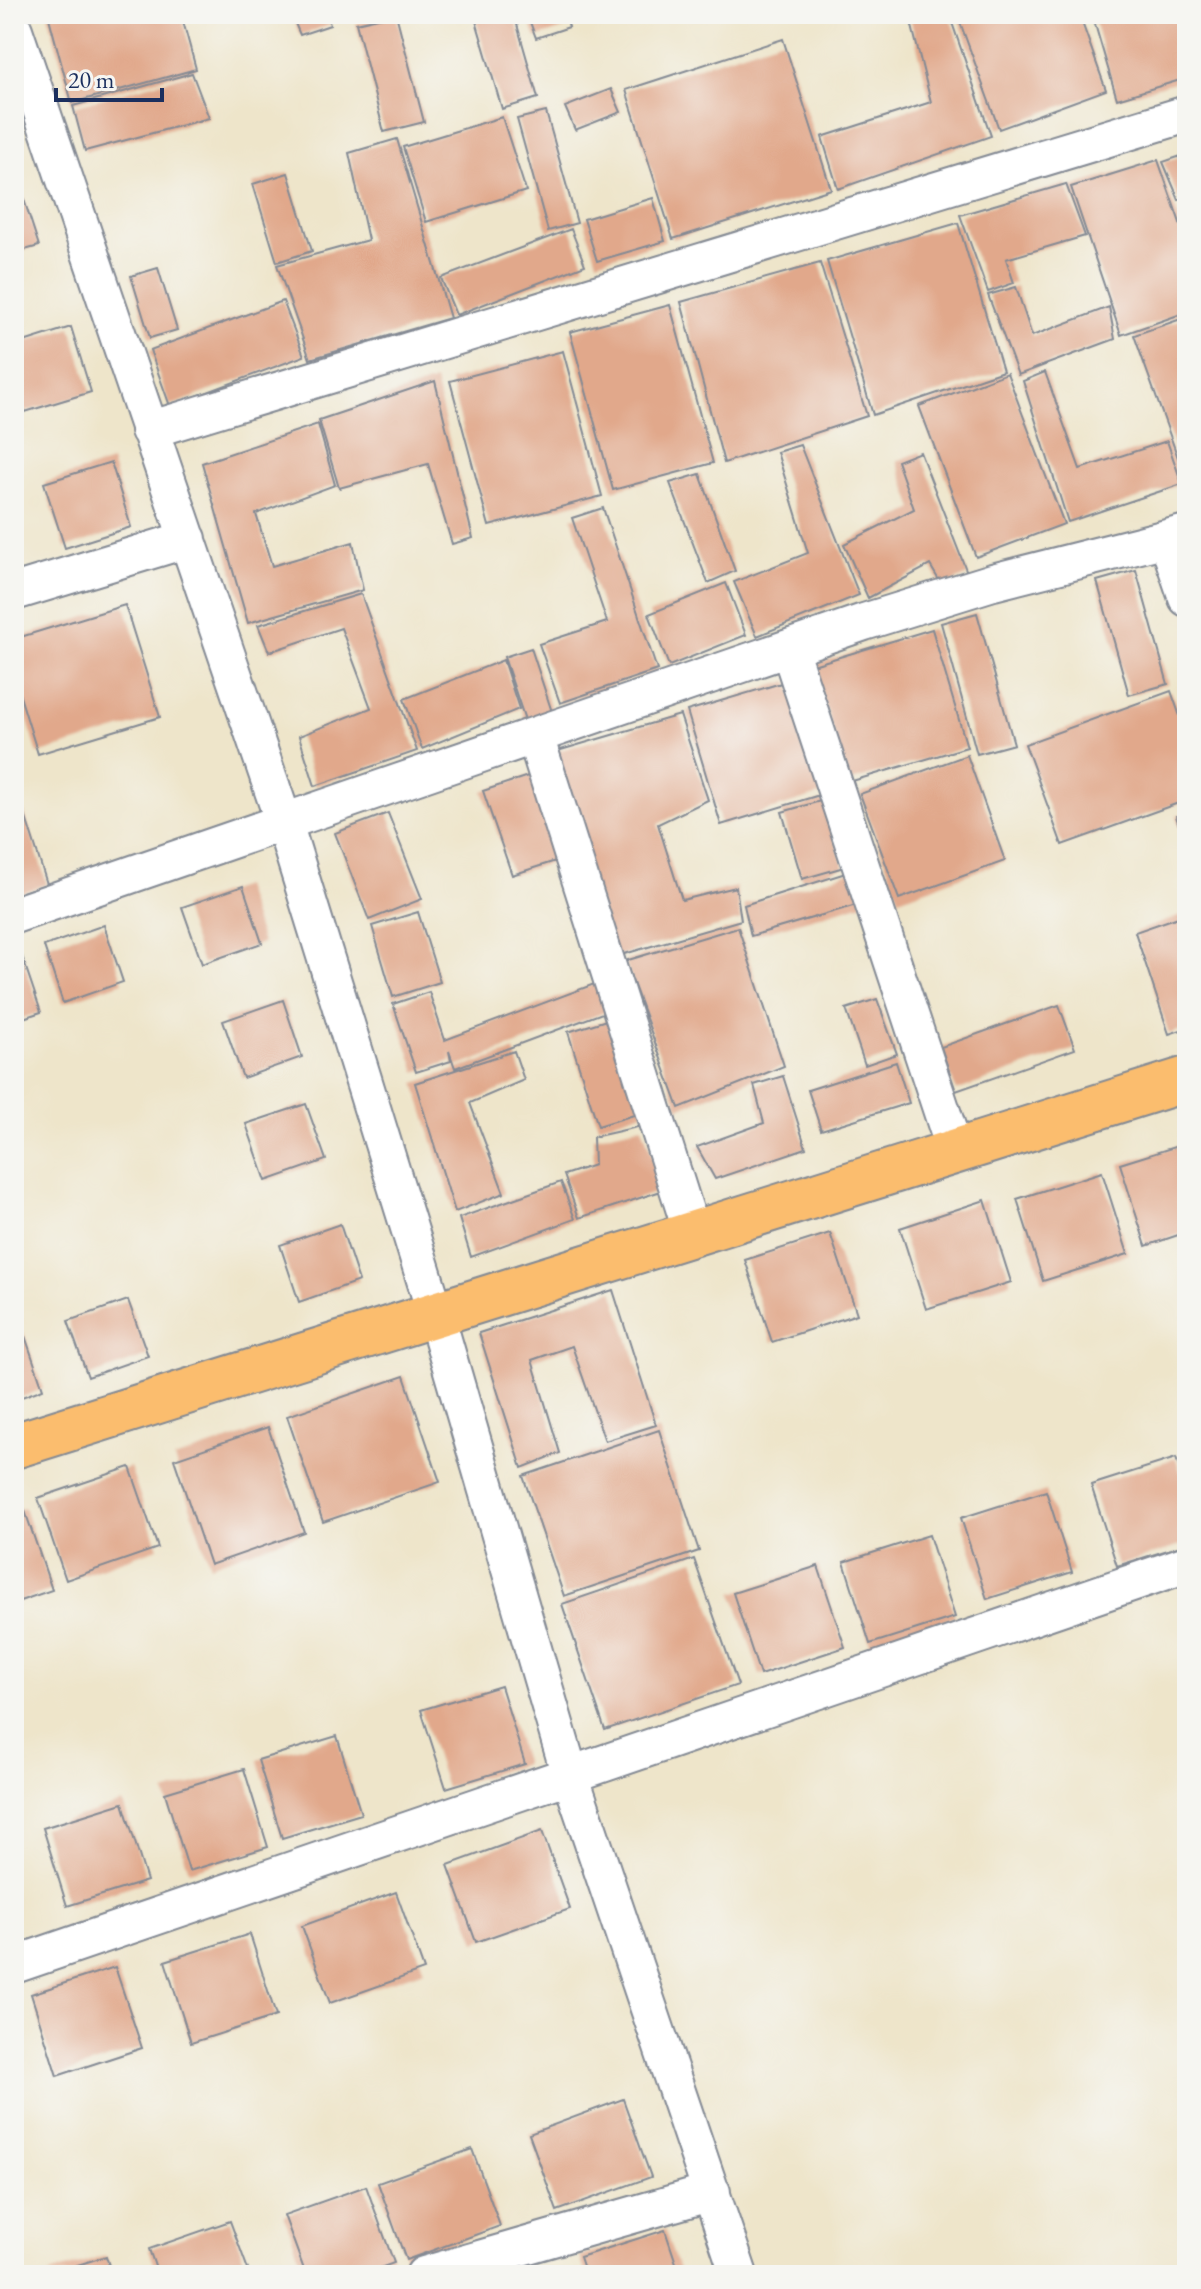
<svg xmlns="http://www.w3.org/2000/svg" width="1201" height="2289" viewBox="0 0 1201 2289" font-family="'EB Garamond',serif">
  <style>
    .building { fill: #e1a88b }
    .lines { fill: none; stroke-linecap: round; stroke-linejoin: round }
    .minor-casing { stroke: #848a94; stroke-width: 40 }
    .major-casing { stroke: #848a94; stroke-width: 48 }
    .minor { stroke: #fff; stroke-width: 36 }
    .major { stroke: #fbbd6e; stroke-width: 44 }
  </style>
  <rect width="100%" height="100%" fill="#f6f6f2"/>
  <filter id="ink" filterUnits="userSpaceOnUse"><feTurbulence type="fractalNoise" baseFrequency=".0125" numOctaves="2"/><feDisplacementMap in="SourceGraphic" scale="16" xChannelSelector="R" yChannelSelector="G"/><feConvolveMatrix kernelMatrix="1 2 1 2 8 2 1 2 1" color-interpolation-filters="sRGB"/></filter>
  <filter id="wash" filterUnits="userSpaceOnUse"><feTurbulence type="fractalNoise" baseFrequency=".006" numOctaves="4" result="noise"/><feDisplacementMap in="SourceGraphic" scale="32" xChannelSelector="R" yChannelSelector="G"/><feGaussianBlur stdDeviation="1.8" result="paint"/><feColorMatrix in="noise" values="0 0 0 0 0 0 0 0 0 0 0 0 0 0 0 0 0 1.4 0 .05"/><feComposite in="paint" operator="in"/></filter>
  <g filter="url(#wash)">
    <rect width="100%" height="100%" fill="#eee5ca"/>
    <g id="blocks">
      <!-- building -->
      <path class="building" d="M48,14H181L196,69L72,103Z
        M291,14H327L330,25L300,35Z
        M396,14L424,122L384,132L356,23Z
        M474,14H514L538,98L502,109Z
        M527,14H565L569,27L536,38Z
        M909,14H949L991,136L838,189L822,137L931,102Z
        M957,14H1079L1106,90L999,129Z
        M1092,14H1187V78L1117,99Z
        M783,39L831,189L673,239L626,90Z
        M192,73L209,118L85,151L73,106Z
        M611,89L621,112L575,130L565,107Z
        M546,112L577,223L548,231L517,119Z
        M502,117L526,191L426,222L403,147Z
        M397,139L450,318L310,359L277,265L368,240L349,153Z
        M1187,154V197L1179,200L1163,162Z
        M1158,160L1187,243V312L1121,335L1071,187Z
        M288,173L312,251L277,262L253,184Z
        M18,181L39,246L14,253V182Z
        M1066,184L1085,236L1006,259L1014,283L988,292L960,215Z
        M653,198L665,241L597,261L584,219Z
        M958,223L1003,371L873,415L827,261Z
        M571,229L585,265L456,315L441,278Z
        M820,263L867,416L724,463L681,302Z
        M158,268L177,330L150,338L131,276Z
        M1016,287L1032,336L1109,307L1115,339L1018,375L988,295Z
        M283,301L304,356L170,406L150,350Z
        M670,305L713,463L613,490L570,332Z
        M1187,317V483L1134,335Z
        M71,327L91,392L25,412L14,377V345Z
        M563,351L602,496L489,526L450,381Z
        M1045,372L1080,469L1167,441L1182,484L1068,522L1023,381Z
        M1007,373L1064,524L976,557L919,406Z
        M435,381L473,538L452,544L428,464L339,488L319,420Z
        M318,424L335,485L256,514L272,566L353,542L363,590L248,623L202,463Z
        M800,445L859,595L757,636L734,582L808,553L777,452Z
        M920,452L968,575L943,587L930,565L868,598L844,544L914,509L897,461Z
        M111,462L131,527L65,548L44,483Z
        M700,474L735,571L708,583L670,483Z
        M603,508L657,670L560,703L539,644L607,622L572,518Z
        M1136,570L1168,684L1129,695L1097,581Z
        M726,583L746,635L669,666L649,614Z
        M361,594L417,751L315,786L299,736L371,708L341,628L269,652L258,625Z
        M125,605L160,717L38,754L14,677V639Z
        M977,613L1014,744L977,754L941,623Z
        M932,629L967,747L849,782L813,665Z
        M531,648L552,712L525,720L504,657Z
        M503,660L519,709L422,749L404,699Z
        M788,681L826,793L721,825L687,711Z
        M1171,691L1187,736V800L1062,845L1025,744Z
        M680,715L708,800L658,824L682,900L736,887L741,920L614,957L554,752Z
        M967,755L1005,861L899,899L860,794Z
        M537,773L565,858L512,875L483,791Z
        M14,780L47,884L14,895Z
        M824,800L844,867L802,879L782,812Z
        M388,813L422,899L369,920L335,833Z
        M1187,813V847H1186L1176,816Z
        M852,871L863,903L751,936L744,905Z
        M243,886L262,943L202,964L182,907Z
        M418,912L440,982L393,997L372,926Z
        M1187,914V1028L1169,1034L1135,932Z
        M104,925L123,982L63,1003L44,946Z
        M738,927L784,1066L679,1108L625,961Z
        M22,956L41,1012L14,1021V958Z
        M605,980L616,1008L455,1068L449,1051L451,1061L416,1072L393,1004L429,992L445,1040Z
        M877,999L897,1054L865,1065L846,1009Z
        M283,1000L302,1057L243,1078L223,1021Z
        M1059,1005L1075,1049L956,1091L941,1047Z
        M616,1017L647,1111L598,1126L568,1032Z
        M514,1051L524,1080L470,1103L504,1193L455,1212L415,1083Z
        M896,1062L909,1103L821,1130L808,1090Z
        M783,1076L806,1148L715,1179L697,1147L764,1123L754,1085Z
        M306,1104L326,1160L266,1181L246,1124Z
        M642,1126L664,1190L579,1218L564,1175L594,1165L593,1137Z
        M1187,1143V1232L1146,1246L1120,1164Z
        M1102,1172L1128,1254L1043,1281L1017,1199Z
        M561,1182L575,1219L471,1257L459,1218Z
        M985,1200L1011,1282L926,1309L900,1228Z
        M340,1224L359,1281L299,1302L280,1245Z
        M830,1233L857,1314L772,1342L745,1260Z
        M613,1290L656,1425L605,1441L572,1346L532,1360L560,1453L522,1468L479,1333Z
        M128,1300L148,1356L88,1377L68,1321Z
        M24,1333L43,1389L14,1400V1336Z
        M404,1376L440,1482L323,1522L287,1416Z
        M268,1427L304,1532L210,1565L174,1459Z
        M659,1430L699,1551L564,1596L523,1476Z
        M1176,1458L1187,1491V1544L1117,1566L1091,1485Z
        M130,1467L158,1548L66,1580L38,1498Z
        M1046,1491L1072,1572L987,1599L961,1518Z
        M24,1508L52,1590L14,1603V1511Z
        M929,1535L955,1617L870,1644L844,1562Z
        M694,1559L738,1685L605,1730L562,1604Z
        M818,1566L845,1647L760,1675L733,1593Z
        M501,1686L525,1764L446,1788L421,1710Z
        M337,1736L361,1814L282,1838L258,1760Z
        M244,1769L268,1847L189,1871L165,1793Z
        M123,1803L147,1881L67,1906L43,1828Z
        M542,1831L570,1909L476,1942L448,1865Z
        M396,1892L424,1970L330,2003L302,1926Z
        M250,1934L276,2016L191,2043L165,1961Z
        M115,1967L142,2048L57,2076L31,1994Z
        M623,2099L651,2177L557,2211L529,2134Z
        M472,2149L500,2226L406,2260L378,2183Z
        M366,2186L394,2263L361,2275H306L284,2215Z
        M230,2221L250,2275H158L149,2249Z
        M665,2230L680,2275H586L580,2257Z
        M106,2256L112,2275H49V2274Z"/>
    </g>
  </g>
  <g filter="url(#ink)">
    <use href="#blocks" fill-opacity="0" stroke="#848a94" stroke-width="2"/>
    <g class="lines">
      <!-- minor casing -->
      <g class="minor-casing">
        <path id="minor" d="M14,30L284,823L435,1312L569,1772L739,2275
          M149,430L1187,114
          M1167,539L1187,598
          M14,592L188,539
          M789,648L955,1151
          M535,736L692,1233
          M14,915L864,622L993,582L1187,533
          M14,1965L1187,1564
          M424,2275L712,2192"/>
      </g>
      <!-- major casing -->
      <g class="major-casing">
        <path id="major" d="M14,1446L1187,1079"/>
      </g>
      <!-- minor -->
      <use href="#minor" class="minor"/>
      <!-- major -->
      <use href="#major" class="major"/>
    </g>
  </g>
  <!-- margin -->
  <rect width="1201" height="2289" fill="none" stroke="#f6f6f2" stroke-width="48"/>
  <!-- scale -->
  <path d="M56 88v12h106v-12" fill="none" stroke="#1b2f5e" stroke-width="4"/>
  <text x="68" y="88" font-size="24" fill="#1b2f5e" stroke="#f6f6f2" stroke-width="6" paint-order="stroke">20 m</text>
</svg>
